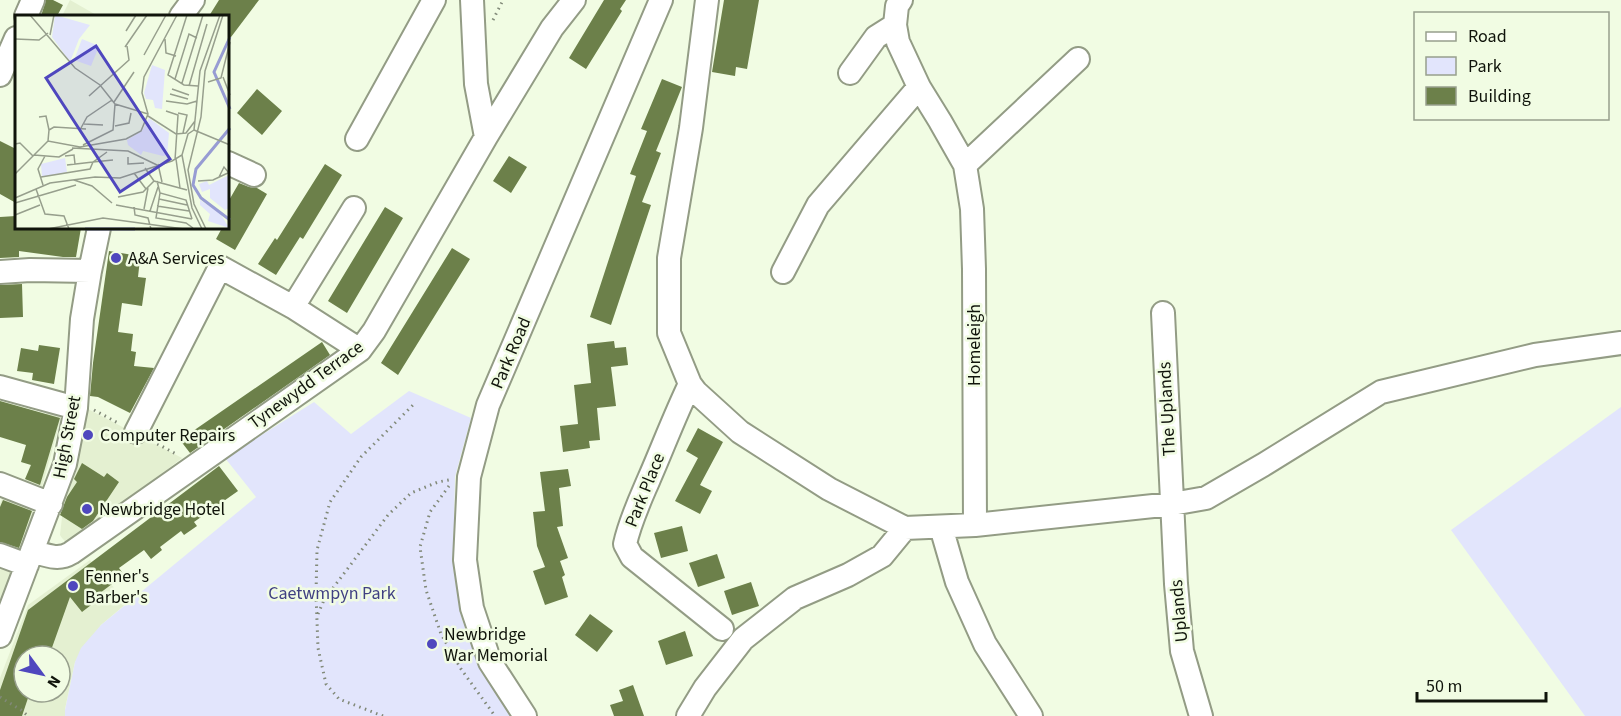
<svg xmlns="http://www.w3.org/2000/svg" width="1621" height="716" viewBox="0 0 1621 716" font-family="'Source Sans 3',sans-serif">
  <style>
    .built { fill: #e4f0d1; fill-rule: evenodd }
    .green { fill: #e2e5fc }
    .building { fill: #6c804a }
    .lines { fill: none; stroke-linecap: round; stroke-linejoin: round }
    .minor-casing { stroke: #939c85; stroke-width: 26 }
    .path { stroke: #818978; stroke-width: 3; stroke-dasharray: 1.5 4.5; stroke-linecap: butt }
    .minor { stroke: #fff; stroke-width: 22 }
    .poi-dot { fill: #4f47be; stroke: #f1fce3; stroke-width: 2 }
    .labels { text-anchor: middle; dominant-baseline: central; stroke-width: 5; stroke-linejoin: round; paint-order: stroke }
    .poi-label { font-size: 18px; fill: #10140b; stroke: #f1fce3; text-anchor: start }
    .street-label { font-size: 18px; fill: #10140b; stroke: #f1fce3 }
    .park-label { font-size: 18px; fill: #3f3f82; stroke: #f1fce3 }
    .inset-river { fill: none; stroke: #979cd3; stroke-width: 3 }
    .inset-road { fill: none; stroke: #979f8d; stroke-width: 1.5 }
    .view { fill: #4f47be; fill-opacity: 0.15; stroke: #4f47be; stroke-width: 3 }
    .inset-edge { fill: none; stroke: #10140b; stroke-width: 3 }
  </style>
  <rect width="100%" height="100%" fill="#f1fce3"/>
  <!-- built -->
  <path class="built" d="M70,0L98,16H62Z
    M88,409L182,458L72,543H67L62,538L60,535L65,491Z
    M47,410L62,415L28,537L0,612V504L8,483L23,488Z
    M90,560L127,603L101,625L75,662L65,709V716H0V678L28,605ZM24,656H60V692H24Z"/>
  <!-- green -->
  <path class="green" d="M409,391L471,418L455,477L453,567L462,620L483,668L517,716H65V710L75,662L81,648L101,625L256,497L225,458L314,402L351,434Z
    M1621,407V716H1585L1451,530Z"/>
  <!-- building -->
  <path class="building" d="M46,0H53L63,5L57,16H41Z
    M219,0H259L228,41V16H209Z
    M604,0H626L620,9L622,11L586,69L569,58Z
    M724,0H759L747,69L736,67L735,76L712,72Z
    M662,79L682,87L656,151L661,153L642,202L651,205L611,325L590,317L636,176L630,174L647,131L641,129Z
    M257,89L282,111L262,135L237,113Z
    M0,141L16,149V203L0,194Z
    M509,156L527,167L511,193L493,181Z
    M325,164L342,175L303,239L300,237L276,275L258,264L275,238L277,240Z
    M239,183L249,187L257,188L267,194L235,250L216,239L222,228H228V202Z
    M385,207L403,218L347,313L328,301Z
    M16,216V228H81L76,257H63L19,251V257L0,258V217Z
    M452,248L470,259L398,375L381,363Z
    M109,251L133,255V258L140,259L138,277L146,278L142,306L122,303L118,332L133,334L131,351L136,352L134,366L154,368L130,413L98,397L90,396L93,363Z
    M22,284L23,317L0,318V285Z
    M614,341L615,348L626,347L628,365L611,367L616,406L597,408L600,440L589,441L590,448L563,452L560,426L578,424L574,385L591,383L587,344Z
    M322,342L330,355L190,453L180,440Z
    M39,345L60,348L54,384L32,380L33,373L17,371L21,348L38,351Z
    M0,401L60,418L40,485L25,479L31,465L21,462L26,445L0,437Z
    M698,428L723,442L700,485L712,491L700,514L675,501L698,458L686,451Z
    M82,463L104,477L107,473L119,482L93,521L82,529L60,515L67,497L77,482L74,479Z
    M219,466L238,491L194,522L197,526L184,535L181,531L160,547L162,550L151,559L144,550L119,568L124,575L92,599L95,602L82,612L70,597L49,656H24V692H30L22,716H0V690L28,610Z
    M568,469L571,486L559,488L563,526L557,527L568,558L560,561L565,575L562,577L568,597L545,605L533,571L545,567L537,546L533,512L545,511L540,472Z
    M3,500L32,511L19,548L0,542V507Z
    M682,526L688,551L661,558L654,533Z
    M717,554L725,578L698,587L689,563Z
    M751,582L759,606L732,615L724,591Z
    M590,614L613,631L597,652L575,635Z
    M685,631L693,656L666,665L658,641Z
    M633,685L644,716H614L610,705L623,701L619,690Z"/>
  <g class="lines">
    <!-- minor casing -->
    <g class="minor-casing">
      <path id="minor" d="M472,0L476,84L486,137
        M707,0L691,128L669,258V333L690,384L696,392L740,432L829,489L905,528L975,525L1172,504L1206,498L1263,465L1381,392L1535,355L1621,343
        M26,16L33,0
        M181,16L193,0
        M895,25L898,42L919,87L940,121L965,165L972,209L974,269L975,525
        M850,73L876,37L895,25L897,6L901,0
        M0,75L16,38
        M357,139L434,0
        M228,163L254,175
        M965,165L1078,59
        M354,208L293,307L360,350
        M0,272L30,270L90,271
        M783,272L818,205L919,87
        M1163,313L1176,584L1182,651L1201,716
        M690,384C675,415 663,447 649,479C640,500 630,521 625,544L632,557L722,629
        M0,387L76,408
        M136,432L220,267L293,307
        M0,484L51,504
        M941,527L957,582L985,644L1031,716
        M32,551C46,555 58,561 71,553L360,350L374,331L486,137L552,28L574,0
        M0,555L27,565
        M0,636L65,464L76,408L82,319L90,271L99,228
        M525,716L490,662L472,608L465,560L469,477L488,405L661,0
        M688,716L705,688L743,639L795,598L848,575L882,556L905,528"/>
    </g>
    <!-- path -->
    <path class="path" d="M493,20L503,0
      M94,410L120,424
      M152,441L178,455
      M449,486L430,512L420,547L426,590L441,634L461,669L495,716
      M318,614L324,600L388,515L411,493L438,482L449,480
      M0,697L21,710L28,716
      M383,716L339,699L326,684L318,648L316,594L317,550L330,502L361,457L413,405"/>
    <!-- minor -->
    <use href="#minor" class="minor"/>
  </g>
  <!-- markers -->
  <g class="poi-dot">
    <circle cx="116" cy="258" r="6"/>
    <circle cx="88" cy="435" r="6"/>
    <circle cx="87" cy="509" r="6"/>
    <circle cx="73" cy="586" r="6"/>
    <circle cx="432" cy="644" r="6"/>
  </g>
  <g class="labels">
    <!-- poi labels -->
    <g class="poi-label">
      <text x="128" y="258">A&amp;A Services</text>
      <text x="100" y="435">Computer Repairs</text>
      <text x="99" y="509">Newbridge Hotel</text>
      <text x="85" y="576">Fenner's<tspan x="85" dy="21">Barber's</tspan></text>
      <text x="444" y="634">Newbridge<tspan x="444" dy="21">War Memorial</tspan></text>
    </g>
    <!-- street labels -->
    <g class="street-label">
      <text transform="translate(974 345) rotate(-90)">Homeleigh</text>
      <text transform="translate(511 353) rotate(-67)">Park Road</text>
      <text transform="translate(306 385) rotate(-36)">Tynewydd Terrace</text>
      <text transform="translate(1167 409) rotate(-93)">The Uplands</text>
      <text transform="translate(67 437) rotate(-79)">High Street</text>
      <text transform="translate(645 490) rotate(-68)">Park Place</text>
      <text transform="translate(1179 611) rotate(-95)">Uplands</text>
    </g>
    <!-- park labels -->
    <g class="park-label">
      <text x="332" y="593">Caetwmpyn Park</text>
    </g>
  </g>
  <!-- overview -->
  <g transform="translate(15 15)">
    <rect width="214" height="214" fill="#f1fce3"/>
    <path d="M40,0L75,10L64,24L55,47L37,22ZM67,24L84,31L76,51L59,45ZM137,50L150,55L147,94L140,93L138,85L131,84L129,78ZM134,103L154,118L152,140L148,141L128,136L126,140L113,130L112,125L127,116ZM50,143L52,157L27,162L26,149ZM214,160V193L210,195L195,183V174L187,177L184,169L192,166L194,170ZM185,185L205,198L214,213L193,206L195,199L185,190Z" fill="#e2e5fc"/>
    <path class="inset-river" d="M215,22L199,57L215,94M215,113L181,154L178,170L186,183L215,205M70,214H120"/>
    <path class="inset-road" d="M15,0L60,53L85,70L100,89L98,115L68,130M172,0L153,60L169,70L183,71M111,16L121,0M35,20L39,0M0,24L24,25L33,18M150,24L151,38L161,41M110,32L132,0M129,40L151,0M208,62L215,80M160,64L174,19L182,23M193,67L206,63L215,27M167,68L188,0M174,71L192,9M157,74L174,80M155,79L173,84M74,81L114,45L112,31M151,86L172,89L182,86M99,87L119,57M100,89L133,99M151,96L163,100L160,145M163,98L172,100L168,118M133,101L161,119L171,118L180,106M24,102L31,101L34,115M69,109L88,110M100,111L114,108L116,98M66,113L72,102L97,85M179,115L185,56L205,0M179,115L215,130M33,126L34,115L39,112L71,114M0,129L5,128L18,141M57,133L113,136L142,150M19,140L44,142L58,134M167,140L177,193L187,214M50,141L59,140L60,149M113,142V149L129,148M161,144L165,173M143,149L147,167M52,150L78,147L92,137M130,153L139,166L172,175M119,158L131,174M0,159L33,126L65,132L111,124L126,116L133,99L127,78L129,62L162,0M26,162L75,154L78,147L98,145M204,162L209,152L214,158M59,165L77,171L97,188M142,166L145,178L171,185L177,204M183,166L198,165L215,157M28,170L23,154L30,141M21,174L30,199L49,201L54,214M145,178L141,203L171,208L178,213M103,182L128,177L139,166M0,183L35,168L80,162L105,163L157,146L167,140L173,119L179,115M144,184L172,190M0,188L61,170M101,190L177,204M142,191L174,196M119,192L120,200L133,203L136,214M129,194L133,173M135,196L143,172M0,200L25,190M33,214L88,203L169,214M191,214L179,189L173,155L186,102L190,56L208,0"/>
    <path class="view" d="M81,31L155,144L105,177L31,63Z"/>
    <rect width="214" height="214" class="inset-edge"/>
  </g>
  <!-- legend -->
  <rect x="1414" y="12" width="195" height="108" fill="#f1fce3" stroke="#979f8d" stroke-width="1.5"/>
  <rect x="1426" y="32" width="30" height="9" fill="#ffffff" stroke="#979f8d" stroke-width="1.5"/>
  <text x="1468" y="42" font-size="18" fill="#10140b">Road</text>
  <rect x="1426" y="57" width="30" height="18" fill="#e2e5fc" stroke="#979f8d" stroke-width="1.5"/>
  <text x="1468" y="72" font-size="18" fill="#10140b">Park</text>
  <rect x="1426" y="87" width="30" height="18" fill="#6c804a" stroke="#979f8d" stroke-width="1.5"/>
  <text x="1468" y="102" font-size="18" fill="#10140b">Building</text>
  <!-- north arrow -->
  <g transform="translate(42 674) rotate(123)"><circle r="28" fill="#f1fce3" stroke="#979f8d" stroke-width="1.5"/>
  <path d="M0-4.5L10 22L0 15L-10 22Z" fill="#4f47be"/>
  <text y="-9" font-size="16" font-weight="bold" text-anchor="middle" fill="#10140b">N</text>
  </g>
  <!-- scale -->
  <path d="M1417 692v9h129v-9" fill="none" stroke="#10140b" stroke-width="3"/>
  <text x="1426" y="692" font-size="18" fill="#10140b" stroke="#f1fce3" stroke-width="4.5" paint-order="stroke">50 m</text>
</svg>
